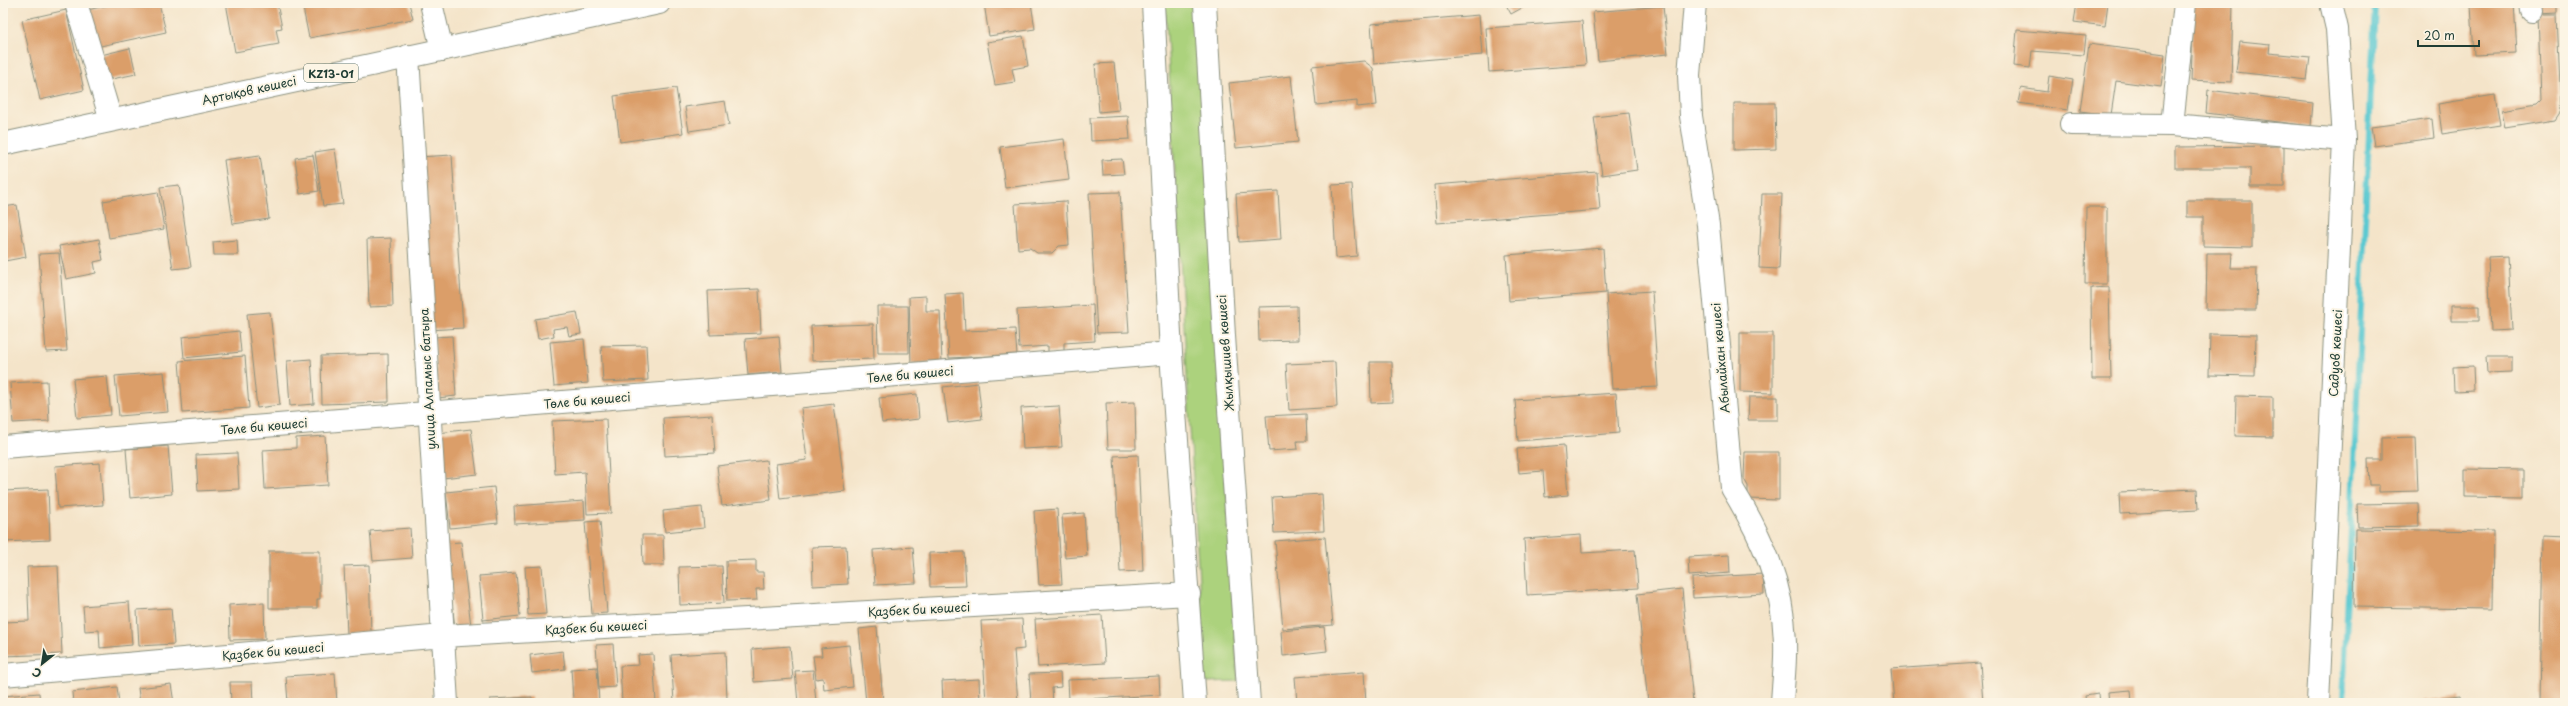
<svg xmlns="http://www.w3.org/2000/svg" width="2568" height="706" viewBox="0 0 2568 706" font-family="'Playpen Sans',sans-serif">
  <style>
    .green { fill: #acd27d; stroke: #668858 }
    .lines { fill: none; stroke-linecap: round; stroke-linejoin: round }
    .stream { stroke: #5cc9d1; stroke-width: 6 }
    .building { fill: #db9e69 }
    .minor-casing { stroke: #8a907e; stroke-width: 24 }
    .trunk-casing { stroke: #8a907e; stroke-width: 24 }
    .minor { stroke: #fff; stroke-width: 22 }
    .trunk { stroke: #fff; stroke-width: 22 }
    .labels { text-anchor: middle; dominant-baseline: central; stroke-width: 4; stroke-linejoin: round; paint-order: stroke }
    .shield { fill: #fcf5e5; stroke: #617469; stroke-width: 1 }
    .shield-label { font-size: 11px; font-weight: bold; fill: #1f3d34 }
    .street-label { font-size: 12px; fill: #1f3d34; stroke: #fcf5e5 }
  </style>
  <rect width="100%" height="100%" fill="#fcf5e5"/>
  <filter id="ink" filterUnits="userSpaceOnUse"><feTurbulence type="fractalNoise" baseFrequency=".025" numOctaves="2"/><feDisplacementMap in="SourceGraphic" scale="8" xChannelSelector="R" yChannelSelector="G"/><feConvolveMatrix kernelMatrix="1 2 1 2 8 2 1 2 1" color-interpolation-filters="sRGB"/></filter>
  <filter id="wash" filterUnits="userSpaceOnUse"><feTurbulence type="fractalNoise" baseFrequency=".012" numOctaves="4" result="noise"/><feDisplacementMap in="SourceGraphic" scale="16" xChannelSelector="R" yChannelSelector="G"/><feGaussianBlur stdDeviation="0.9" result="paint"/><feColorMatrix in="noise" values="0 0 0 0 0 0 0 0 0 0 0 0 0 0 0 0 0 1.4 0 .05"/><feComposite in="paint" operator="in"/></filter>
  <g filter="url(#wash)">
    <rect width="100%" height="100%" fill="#f4e4c9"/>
    <!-- green -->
    <path class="green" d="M1165,3H1197L1238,681L1205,682Z"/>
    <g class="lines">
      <!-- stream -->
      <path class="stream" d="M2343,703L2375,3"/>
    </g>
    <g id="blocks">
      <!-- building -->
      <path class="building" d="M119,3H159L166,32L96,47L87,10Z
        M226,3H277L282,28L276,29L279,44L235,52Z
        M302,3H409L413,19L309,38Z
        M984,3H1031L1035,29L989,36Z
        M1505,3H1531L1511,14Z
        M2024,3H2053V6L2024,5Z
        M2077,3H2108L2105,26L2074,22Z
        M2194,3H2233L2231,82L2191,80Z
        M2514,3L2517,53L2474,55L2471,5Z
        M2539,3H2558V12L2539,13Z
        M1663,6L1668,54L1598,61L1593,12Z
        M66,10L84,90L40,100L22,20Z
        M2538,14H2557L2561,111L2555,120L2505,128L2502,110L2537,104L2541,100Z
        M1479,15L1482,55L1374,64L1371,24Z
        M1582,21L1586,65L1489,72L1486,28Z
        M2017,30L2086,36L2084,55L2032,51L2030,68L2014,66Z
        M1023,36L1028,66L1012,69L1015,82L995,85L987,42Z
        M2240,41L2270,44L2269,53L2310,57L2307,80L2236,72Z
        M2089,44L2165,54L2161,87L2116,81L2111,115L2080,111Z
        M130,48L136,74L107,80L101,55Z
        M1364,61L1373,68L1377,105L1357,107V101L1316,105L1312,66Z
        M1114,63L1119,110L1099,112L1095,64Z
        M1291,76L1298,142L1236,148L1229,83Z
        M2049,76L2073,80L2068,110L2018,103L2021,88L2047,92Z
        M676,88L683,133L620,142L614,96Z
        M2208,90L2313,103L2311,126L2206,113Z
        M2495,95L2500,125L2442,134L2438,104Z
        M725,101L729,125L689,131L685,107Z
        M1734,103H1775L1776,149L1734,150Z
        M1629,113L1637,170L1602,175L1594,117Z
        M1128,116L1130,139L1091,141L1090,118Z
        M2432,119L2434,138L2374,146L2371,127Z
        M1064,139L1069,180L1005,188L1000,147Z
        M2284,146V187H2250V168H2175V147Z
        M335,149L343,204L323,206L315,152Z
        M260,155L269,219L233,224L224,160Z
        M313,155L319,191L300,194L295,158Z
        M452,155L463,328L428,330L418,157Z
        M1122,159L1124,174L1103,175L1102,160Z
        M1597,172L1600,210L1437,223L1434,185Z
        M1352,184L1357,256L1336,258L1332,185Z
        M179,185L191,267L173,269L160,187Z
        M1278,191L1281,239L1239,242L1236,194Z
        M158,192L164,229L109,238L103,201Z
        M1120,192L1129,332L1097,333L1089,193Z
        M1762,194H1782L1779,269L1759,268Z
        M2187,200H2252V247L2203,246V217H2187Z
        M1066,201L1069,245L1059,246L1052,253H1037L1030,248L1018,249L1015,204Z
        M17,205L26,257L5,261L3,207Z
        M2086,207H2107V284H2085Z
        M391,238L393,306L369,307L367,239Z
        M99,239L103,260L94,262L96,273L66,279L59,246Z
        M237,240L238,255H214L213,242Z
        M1603,248L1606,293L1509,301L1506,255Z
        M59,253L67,351L46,352L39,254Z
        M2207,253H2232L2231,268H2257L2256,310H2206Z
        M2508,256L2512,330L2491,331L2488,257Z
        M2109,287L2111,379H2092L2091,288Z
        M759,289L761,333L710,335L708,291Z
        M1652,291L1658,387L1612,389L1606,294Z
        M963,293L965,331L1015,329L1017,355L949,358L945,294Z
        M926,296V311H940L942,363L911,364L909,297Z
        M1093,305L1095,341L1064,343V351L1048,352V346L1019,348L1017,310Z
        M877,306H908L909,353H878Z
        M1297,306L1298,340L1259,341L1258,307Z
        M2451,306H2479V321H2451Z
        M270,312L280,405L257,408L247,314Z
        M577,312L581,334L569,336L567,327L553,329L554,336L538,339L535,319Z
        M873,324L874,359L812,361L811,326Z
        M239,331L241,352L184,358L182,337Z
        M1740,333H1773V393L1740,392Z
        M2210,334L2256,335L2255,376L2209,375Z
        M452,336L456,396L438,398L434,337Z
        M779,336L782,372L748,375L745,339Z
        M584,339L588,383L554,386L550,342Z
        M646,345L648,380L603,382L601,346Z
        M388,354L389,402L322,404L321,356Z
        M245,356L249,408L183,413L179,361Z
        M2486,357H2512V372L2487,373Z
        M311,359L314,404L290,406L287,361Z
        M1335,362L1337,407L1289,410L1286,364Z
        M1370,362H1392L1393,402L1371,403Z
        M2473,366L2474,390L2454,391L2453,367Z
        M164,372L168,412L119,416L115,376Z
        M107,376L111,415L77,418L73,379Z
        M47,381L49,421L13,423L10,383Z
        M978,383L982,419L948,423L943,387Z
        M1616,393L1619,433L1518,441L1515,400Z
        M917,394L919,419L882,423L879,398Z
        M2236,396L2273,397V437L2235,436Z
        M1749,397H1778V420H1748Z
        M1135,402L1136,449H1108L1106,403Z
        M834,404L845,491L780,499L776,464L807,460L801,408Z
        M1059,406L1062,447L1023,449L1021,408Z
        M1306,414L1307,441H1297L1298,449L1269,451L1266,416Z
        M712,415L715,453L665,456L663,418Z
        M606,419L611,513L587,514L585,472L555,474L552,421Z
        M471,429L477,474L443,478L438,433Z
        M325,436L328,485L265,489L263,450L296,448V438Z
        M2416,437L2418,491L2379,492V485H2369L2368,460H2381V438Z
        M1564,445L1568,495L1545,497L1543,471L1519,473L1517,449Z
        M168,446L172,494L130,498L126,449Z
        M1745,452H1779V500L1748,499V486L1744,479Z
        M237,453L239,489L198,491L196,455Z
        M1138,455L1143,571L1120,572L1114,456Z
        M766,460L771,500L722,506L717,466Z
        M100,463L103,505L58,508L55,466Z
        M2465,469L2523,470V498L2465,497Z
        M494,487L498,523L450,528L446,492Z
        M48,489L50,540L3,542V491Z
        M2197,489L2198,510L2120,514L2119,492Z
        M1322,494L1324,531L1274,533L1272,497Z
        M584,501L585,520L515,524L514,506Z
        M2418,503L2419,526L2358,527L2357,504Z
        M702,507L704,528L665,532L663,511Z
        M1057,509L1062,584L1039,585L1034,511Z
        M1084,513L1087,556L1065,558L1062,515Z
        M600,521L607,613L592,614L585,522Z
        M410,528L412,558L373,561L370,531Z
        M2355,529L2493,531L2492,609L2354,607Z
        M642,535H663L664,565H643Z
        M1581,535L1582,553L1635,550L1638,588L1527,595L1524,539Z
        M2543,535L2565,536V703H2540Z
        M1325,537L1333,625L1283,629L1275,541Z
        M461,542L471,626L455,628L445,543Z
        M846,546L848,584L813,586L812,547Z
        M913,547L916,583L875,585L873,550Z
        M269,551H320V599H317V608H269Z
        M964,552L966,586L930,587L929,553Z
        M1729,555L1730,573L1689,576L1688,557Z
        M756,560V572H763L764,589H756L757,600L727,601L726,561Z
        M369,565L371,633L347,634L344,566Z
        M58,566L62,654L3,656V622L29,621L27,567Z
        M542,566L546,614L528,615L525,567Z
        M722,566L724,603L680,605L679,567Z
        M516,573L520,616L483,620L479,576Z
        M1763,574L1764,594L1693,598L1692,578Z
        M1682,589L1693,703H1648L1637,594Z
        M129,602L132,645L100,648L99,630L85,631L83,606Z
        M264,603L265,639L230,640L229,605Z
        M171,608L174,644L139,646L137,610Z
        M1102,615L1105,663L1038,667L1035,619Z
        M1022,619L1024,649L1014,650L1018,703H986L981,621Z
        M877,627L883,703H866L859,629Z
        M1324,627L1327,651L1283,656L1281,631Z
        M613,644L616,687L599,688L596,645Z
        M849,645L853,687L824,690L823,678L816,679L813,656H822L821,648Z
        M790,646L793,679L754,682L752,649Z
        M563,651L565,669L532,673L530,655Z
        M725,652L727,699L674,702L671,655Z
        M653,654L656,703H622L620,666L639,665L638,655Z
        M1980,663L1983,703H1894L1891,669Z
        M597,667L599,703H582L581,700H573L571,669Z
        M813,670L816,702L798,703L795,671Z
        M1364,672L1366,703H1297L1295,677Z
        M335,673L337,703H288L286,676Z
        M1060,673L1061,687L1052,688L1053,703H1031L1029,674Z
        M1159,676L1160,695L1069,700L1068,680Z
        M979,679L980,703H943L942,681Z
        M230,682H252L253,703H231Z
        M171,684L174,703H140L138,688Z
        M117,687L119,703H73L72,692Z
        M2131,690L2132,703H2109L2108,692Z
        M39,693L40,703H3V696Z
        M2098,694L2099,703H2086L2085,696Z
        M2460,696L2461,703H2422V701Z
        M532,697V703H490V699Z"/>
    </g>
  </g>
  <g filter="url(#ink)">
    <use href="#blocks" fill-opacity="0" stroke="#8a907e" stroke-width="1"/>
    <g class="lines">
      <!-- minor casing -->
      <g class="minor-casing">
        <path id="minor" d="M76,3L111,120
          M431,3L442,50
          M1153,3L1171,353L1195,703
          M1205,3L1224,336L1249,703
          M1695,3L1689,75L1691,116L1708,225L1732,488C1762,537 1783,583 1785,642C1786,662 1783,683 1782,703
          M2531,3L2532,11
          M408,56L447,703
          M2071,124L2172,125L2344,140
          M2172,125L2185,3
          M3,447L1171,353
          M3,675L443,636L1189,594
          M2318,703L2344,140L2337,29L2331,3"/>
      </g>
      <!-- trunk casing -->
      <g class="trunk-casing">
        <path id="trunk" d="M3,144L659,3"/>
      </g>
      <!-- minor -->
      <use href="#minor" class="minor"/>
      <!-- trunk -->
      <use href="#trunk" class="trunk"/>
    </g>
  </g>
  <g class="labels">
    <!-- shield labels -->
    <rect class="shield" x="304" y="64" width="54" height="18" rx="3"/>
    <g class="shield-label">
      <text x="331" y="73">KZ13-01</text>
    </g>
    <!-- street labels -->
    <g class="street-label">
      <text transform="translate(249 90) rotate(-12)">Артықов көшесі</text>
      <text transform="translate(1225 353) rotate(-94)">Жылқышиев көшесі</text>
      <text transform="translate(2335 353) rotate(-87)">Садуов көшесі</text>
      <text transform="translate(1720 358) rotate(-95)">Абылайхан көшесі</text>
      <text transform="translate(910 374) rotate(-5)">Төле би көшесі</text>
      <text transform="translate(427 379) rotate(-93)">улица Алпамыс батыра</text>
      <text transform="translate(587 400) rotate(-5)">Төле би көшесі</text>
      <text transform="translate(264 426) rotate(-5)">Төле би көшесі</text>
      <text transform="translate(919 609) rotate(-3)">Қазбек би көшесі</text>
      <text transform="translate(596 627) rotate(-3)">Қазбек би көшесі</text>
      <text transform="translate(273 651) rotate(-5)">Қазбек би көшесі</text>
    </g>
  </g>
  <!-- margin -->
  <rect width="2568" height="706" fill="none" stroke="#fcf5e5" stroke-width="16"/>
  <!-- north arrow -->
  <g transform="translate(42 664) rotate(210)" stroke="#fcf5e5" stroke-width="3" paint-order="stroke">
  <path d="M0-3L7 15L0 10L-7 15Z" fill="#1f3d34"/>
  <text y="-6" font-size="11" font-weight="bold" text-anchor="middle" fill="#1f3d34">С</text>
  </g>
  <!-- scale -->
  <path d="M2418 40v6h61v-6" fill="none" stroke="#1f3d34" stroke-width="2"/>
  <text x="2424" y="40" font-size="12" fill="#1f3d34" stroke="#fcf5e5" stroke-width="3" paint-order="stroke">20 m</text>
</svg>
